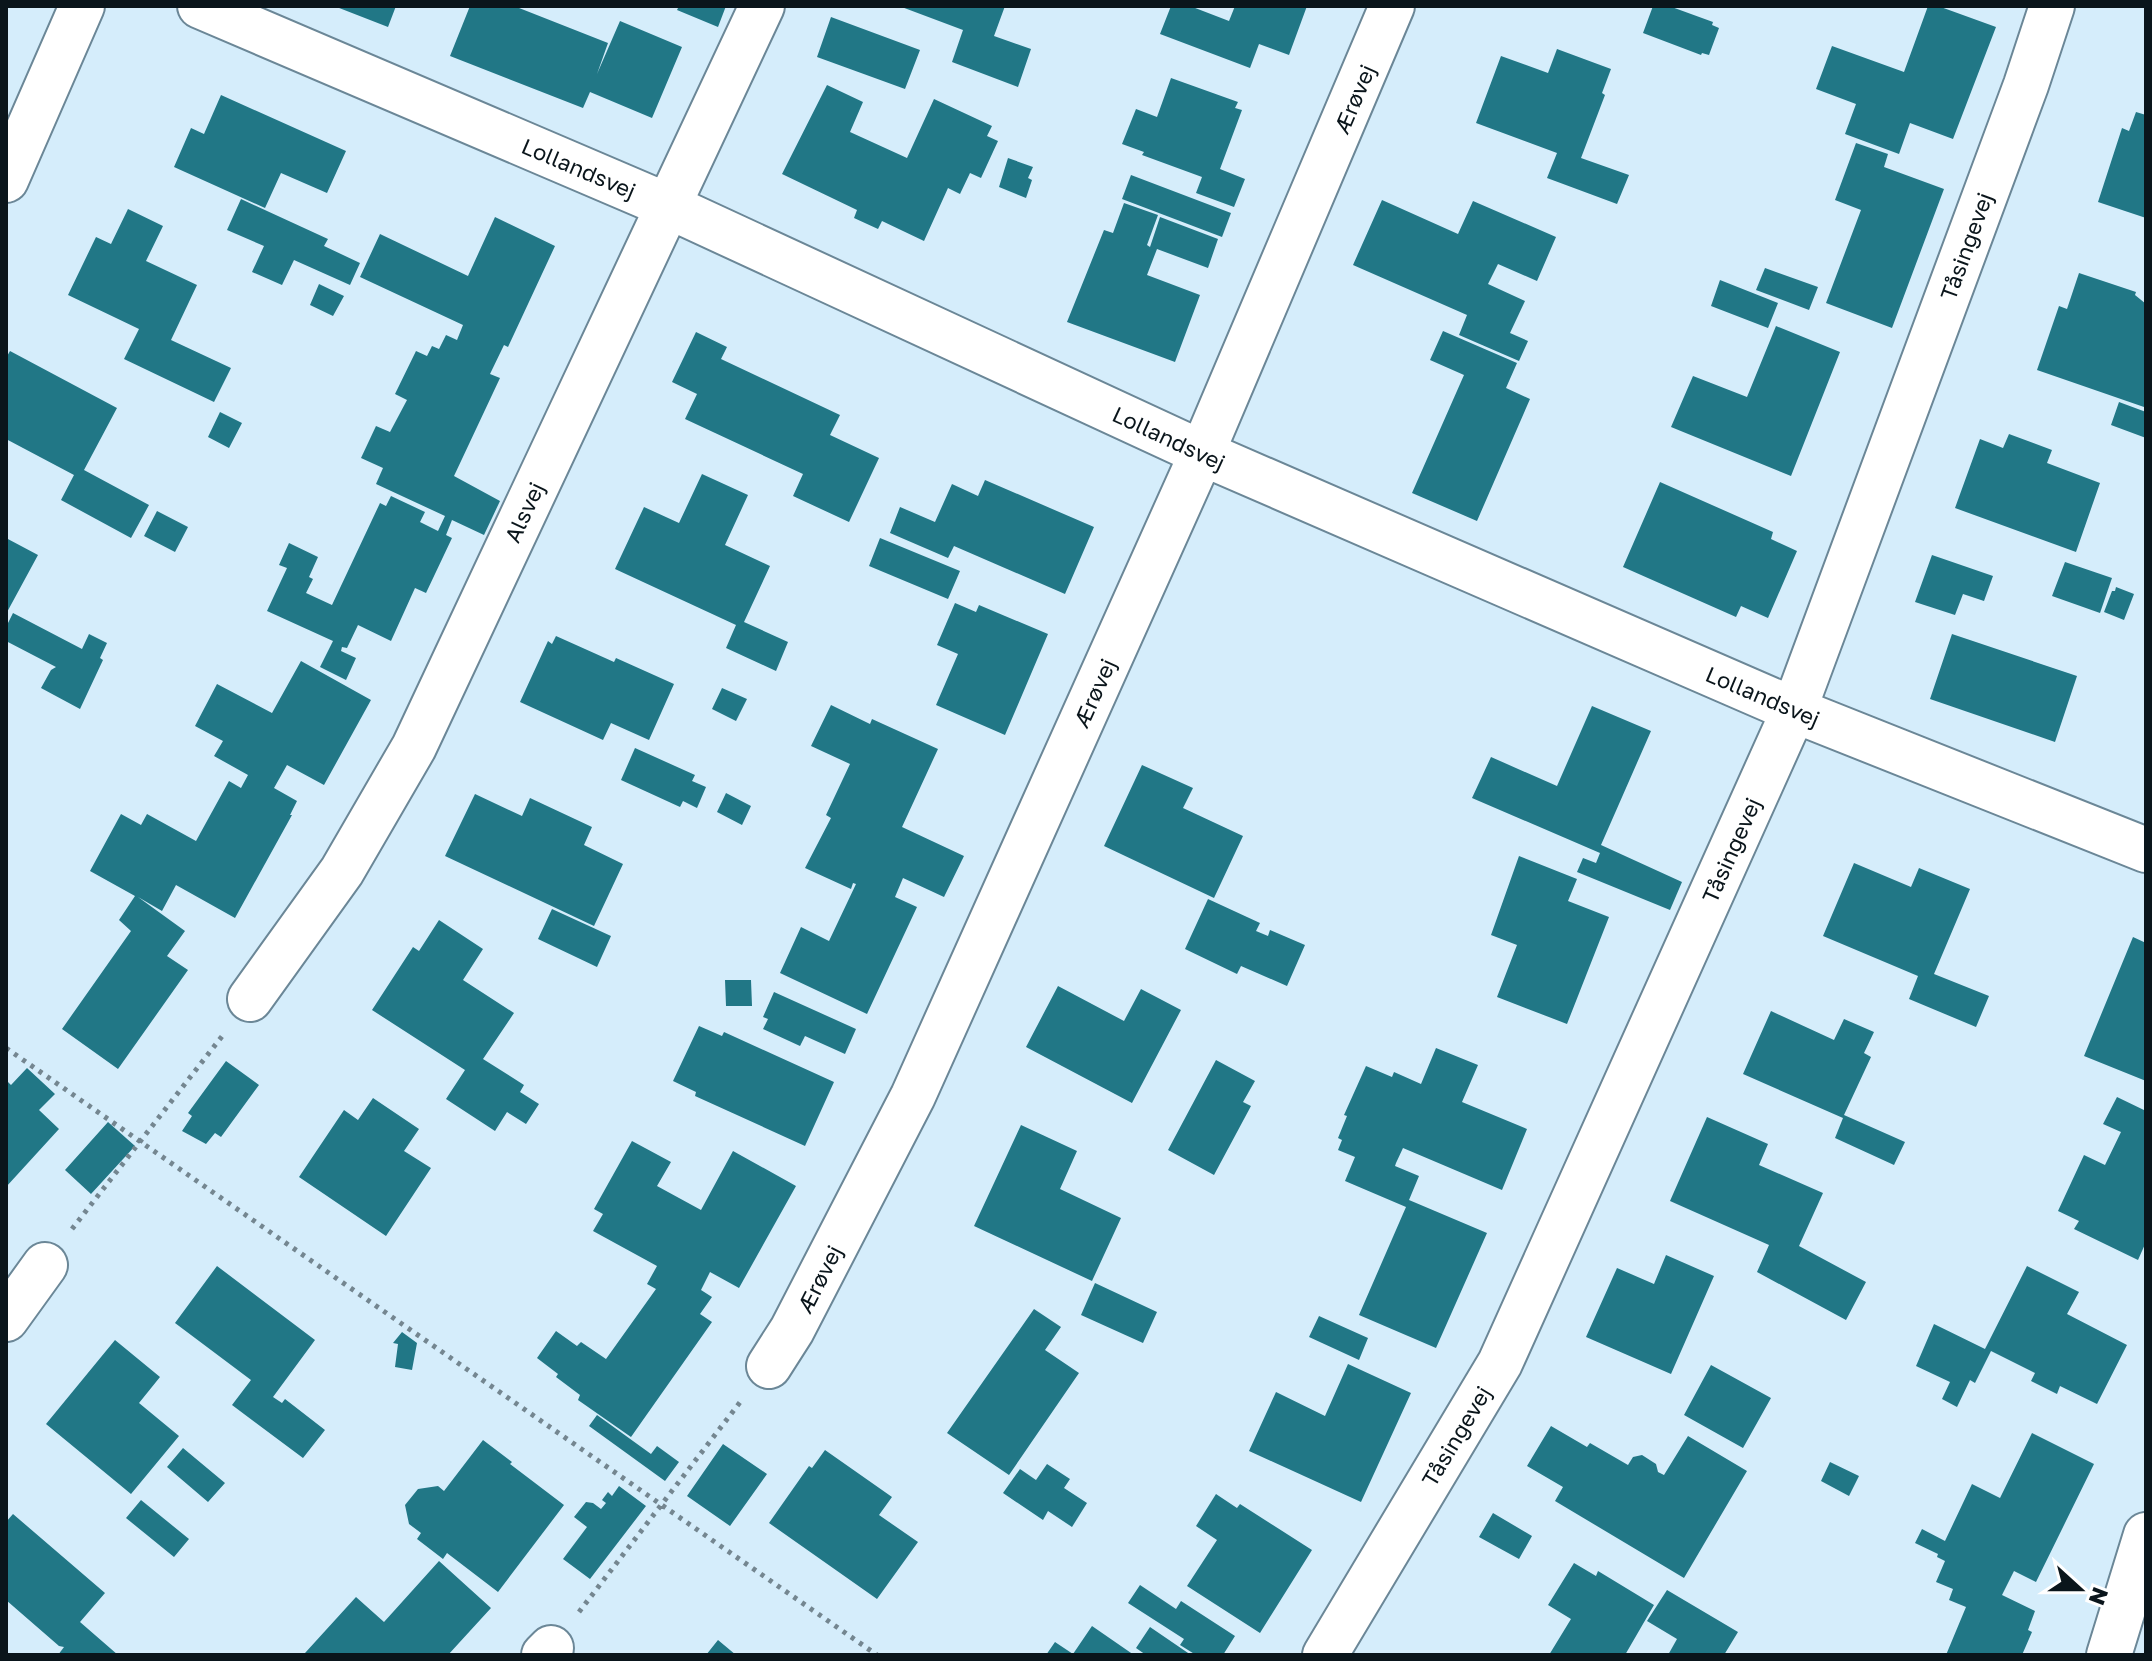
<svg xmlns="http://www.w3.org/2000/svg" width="2152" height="1661" viewBox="0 0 2152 1661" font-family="'Golos Text',sans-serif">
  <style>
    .building { fill: #217786 }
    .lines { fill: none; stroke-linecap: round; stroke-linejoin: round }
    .minor-casing { stroke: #6b8797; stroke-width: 48 }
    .path { stroke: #748690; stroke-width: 5; stroke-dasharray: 4 6; stroke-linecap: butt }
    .minor { stroke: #fff; stroke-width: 44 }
    .labels { text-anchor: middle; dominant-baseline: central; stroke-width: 8; stroke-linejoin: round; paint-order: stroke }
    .street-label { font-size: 22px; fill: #0a151b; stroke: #fff }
  </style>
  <rect width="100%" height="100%" fill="#d5edfb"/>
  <!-- building -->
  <path class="building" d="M334,6H396L388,27Z
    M470,6H514L608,43L597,74L620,21L682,47L652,118L590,92L583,108L450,56Z
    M679,6H726L718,27L677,10Z
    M899,6H1005L994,36L1031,49L1018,87L952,62L963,30Z
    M1171,6H1190L1229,21L1235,6H1307L1289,55L1259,44L1250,68L1160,34Z
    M1653,6H1669L1713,22L1712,25L1719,28L1709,55L1702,53L1701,55L1643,33Z
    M1928,6H1938L1996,27L1953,139L1910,123L1899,154L1845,134L1856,104L1816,89L1832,46L1904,72Z
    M831,17L920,50L905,89L817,57Z
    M1557,49L1611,69L1602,93L1605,95L1581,158L1629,175L1617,204L1547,178L1557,153L1476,123L1501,56L1548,73Z
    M1171,78L1238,102L1235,108L1242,110L1220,169L1245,179L1234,207L1196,193L1202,177L1142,155L1144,152L1122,144L1136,109L1157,117Z
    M827,85L863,102L850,132L907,158L934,99L992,126L987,136L998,141L981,178L970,173L960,194L948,188L924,241L882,221L878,229L854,218L857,210L782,174Z
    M221,95L346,151L327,193L281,173L265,208L174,167L191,128L204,134Z
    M2136,112L2146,115V218L2098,202L2122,128L2129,131Z
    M1856,143L1888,154L1884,167L1944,189L1892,328L1826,303L1861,210L1835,200Z
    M1008,158L1033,167L1028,178L1032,180L1026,198L999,187Z
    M1131,175L1231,213L1222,237L1122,199Z
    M241,199L328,239L324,246L360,263L350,285L294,260L282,285L252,272L264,246L227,230Z
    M1382,200L1458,234L1473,201L1556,237L1537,281L1498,264L1488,284L1525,301L1510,333L1528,341L1519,361L1459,335L1467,315L1353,265Z
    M1124,203L1158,215L1147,245L1150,247L1160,217L1218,239L1208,268L1157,249L1147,275L1200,295L1175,362L1067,322L1104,230L1113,233Z
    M128,209L163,226L146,261L197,285L171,340L231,368L214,402L124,359L139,329L68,295L96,237L111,244Z
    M495,217L555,246L508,347L504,345L490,374L500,378L454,476L500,501L484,535L452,520L446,535L452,538L426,593L415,588L391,641L358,625L347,648L342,647L341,651L356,658L346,680L320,667L333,641L267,611L287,568L279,565L289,543L318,557L309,577L313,579L306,593L332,605L380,503L386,506L391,496L425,512L420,522L438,531L445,516L376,484L383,468L361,458L376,426L390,432L407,400L395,394L416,351L427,356L432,346L439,349L446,335L457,340L463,325L360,277L380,234L468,276Z
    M1765,268L1818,287L1809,310L1756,290Z
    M2079,273L2136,292L2135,295L2146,304L2144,407L2037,370L2059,306L2067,309Z
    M1720,280L1778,303L1768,328L1711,306Z
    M319,284L344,296L333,316L310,305Z
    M1776,326L1840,352L1791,476L1671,427L1693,376L1747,397Z
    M1443,331L1517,363L1506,388L1530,399L1477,521L1412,493L1464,375L1430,360Z
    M696,332L727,347L721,359L840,415L830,435L879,458L849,522L793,496L803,474L685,419L697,394L672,382Z
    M10,351L117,408L84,470L149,505L131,538L61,500L74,475L6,439V358Z
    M2119,402L2146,412V438L2111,425Z
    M220,412L242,423L229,448L208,437Z
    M2009,434L2052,450L2047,463L2100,483L2076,552L1955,508L1980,439L2003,448Z
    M702,474L748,495L725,545L770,566L744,622L788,642L776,671L726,648L736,625L615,569L644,507L679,523Z
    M985,480L1094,527L1065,594L954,546L948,558L890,533L900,507L935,522L952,484L978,496Z
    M1660,482L1773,532L1771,539L1797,551L1768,618L1741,606L1736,617L1623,567Z
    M157,511L188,527L175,552L144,536Z
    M6,538L38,555L6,614Z
    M880,538L960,571L948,599L869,566Z
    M1932,555L1993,576L1984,601L1963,594L1955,615L1915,602Z
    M2065,562L2112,578L2100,613L2052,596Z
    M2116,587L2134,594L2124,620L2104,612L2112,591H2115Z
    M955,603L976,612L979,605L1048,634L1005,735L936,705L958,654L937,645Z
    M13,613L82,649L89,634L107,643L100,658L103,660L80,709L41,688L51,670L56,667L6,641V627Z
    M1952,634L2077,676L2055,742L1930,699Z
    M556,636L614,662L616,658L674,684L649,740L611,723L603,740L520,702L548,641L552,644Z
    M301,661L371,700L324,785L287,765L274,788L297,801L290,815H292L235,918L176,885L162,911L138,897L185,931L167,956L188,970L118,1069L62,1029L131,931L119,920L135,896L90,871L121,814L141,825L147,814L196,841L229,781L241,788L248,775L214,756L223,741L195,726L217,684L272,713Z
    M722,688L747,699L736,721L712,709Z
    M831,705L870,724L872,719L938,749L902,827L964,856L944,897L903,878L895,897L917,907L867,1014L780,973L801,927L829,941L856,884L853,883L851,889L805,868L831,818L826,815L850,764L811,746Z
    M1592,706L1651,731L1601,845L1682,882L1670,910L1577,872L1583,858L1596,863L1600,853L1472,798L1491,757L1557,786Z
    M635,748L695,775L692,781L706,787L697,808L683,801L680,807L621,780Z
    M1142,765L1193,788L1183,808L1243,836L1214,898L1104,846Z
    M726,793L751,806L742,825L717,812Z
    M475,794L522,816L530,798L592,827L584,845L623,864L594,926L445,856Z
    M1519,856L1577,879L1568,901L1609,917L1567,1024L1497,997L1517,945L1491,935Z
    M1854,863L1911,887L1919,868L1970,889L1934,974L1989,996L1976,1027L1909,999L1918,976L1823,936Z
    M1208,899L1260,923L1256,931L1268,936L1270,930L1305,945L1287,986L1241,966L1237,974L1185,949Z
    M552,909L611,936L597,967L538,939Z
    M439,920L483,949L463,980L514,1013L483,1059L524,1085L520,1092L539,1104L526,1124L507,1112L495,1131L446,1099L465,1070L372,1010L413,947L419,951Z
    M2133,937L2146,943V1081L2084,1056Z
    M725,980H751L752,1006H726Z
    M1058,986L1124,1021L1141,989L1181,1010L1132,1103L1026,1047Z
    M774,992L856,1029L845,1054L805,1036L800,1046L763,1029L768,1019L763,1017Z
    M1771,1011L1834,1040L1844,1019L1874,1032L1864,1053L1871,1057L1844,1115L1905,1142L1894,1165L1835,1138L1843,1118L1743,1074Z
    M699,1026L722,1036L724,1032L834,1082L805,1146L695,1096L696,1092L673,1081Z
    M1436,1048L1478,1065L1462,1102L1527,1129L1502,1190L1403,1148L1396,1163L1395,1166L1419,1176L1409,1200L1487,1233L1436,1348L1359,1315L1406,1207L1345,1181L1355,1157L1338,1150L1342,1140L1338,1138L1347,1116L1344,1115L1366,1066L1392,1077L1394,1072L1421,1084Z
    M1216,1060L1255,1081L1243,1102L1251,1106L1214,1175L1168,1150Z
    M226,1061L259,1085L221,1137L215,1133L206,1144L182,1131L192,1116L188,1113Z
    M27,1068L55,1094L39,1110L59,1129L6,1187V1084L8,1082L11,1085Z
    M2117,1097L2146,1111V1242L2138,1260L2074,1229L2079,1221L2058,1211L2084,1155L2105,1165L2121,1132L2103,1124Z
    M373,1098L419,1129L404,1151L431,1168L386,1236L299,1177L344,1110L358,1120Z
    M1707,1117L1768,1144L1759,1165L1823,1193L1799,1246L1866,1282L1846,1320L1757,1272L1769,1245L1670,1201Z
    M108,1122L135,1146L91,1194L65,1170Z
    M1021,1125L1077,1151L1060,1189L1121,1218L1092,1281L974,1226Z
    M632,1141L671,1162L657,1186L701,1210L733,1151L796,1186L739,1288L710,1272L701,1290L712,1297L700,1314L712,1322L631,1437L578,1400L580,1395L556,1377L558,1374L537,1358L556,1331L577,1346L581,1342L606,1359L656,1289L647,1284L657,1266L593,1231L603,1214L594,1209Z
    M1666,1255L1714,1276L1671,1374L1586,1337L1617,1268L1654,1284Z
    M217,1266L315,1340L273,1397L282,1403L285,1399L325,1430L303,1458L232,1405L251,1380L175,1323Z
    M2027,1266L2079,1292L2067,1314L2127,1345L2097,1404L2060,1386L2057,1394L2031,1381L2035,1373L1991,1351L1975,1383L1970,1380L1957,1407L1942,1399L1950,1382L1916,1366L1934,1324L1985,1349Z
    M1095,1283L1157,1312L1143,1343L1081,1315Z
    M1034,1309L1061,1327L1045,1350L1079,1373L1009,1475L947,1433Z
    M1319,1316L1368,1338L1359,1360L1309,1337Z
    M402,1332L417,1343L412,1370L395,1367L398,1344L393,1343Z
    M115,1340L160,1377L139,1403L179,1436L131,1494L46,1424Z
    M1348,1364L1411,1393L1361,1502L1249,1451L1276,1392L1325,1416Z
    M1711,1365L1771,1398L1743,1448L1684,1415Z
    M597,1415L651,1454L657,1446L679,1462L665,1481L589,1426Z
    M1551,1426L1587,1447L1590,1443L1628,1465L1633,1457L1642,1455L1656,1464L1658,1472L1664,1475L1688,1436L1747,1471L1684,1578L1555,1501L1563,1487L1527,1466Z
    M2032,1433L2094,1464L2036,1582L2014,1571L2002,1595L2035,1611L2028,1630L2032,1632L2022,1655H1946L1966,1607L1949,1600L1953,1589L1936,1582L1945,1561L1937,1557L1938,1554L1915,1543L1922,1529L1945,1541L1972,1484L2000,1498Z
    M483,1440L512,1462L510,1464L564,1505L498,1592L447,1553L443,1559L417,1539L421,1533L409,1524L405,1505L418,1489L438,1486L444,1491Z
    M723,1444L767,1474L730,1526L687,1496Z
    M183,1448L225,1483L208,1502L167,1467Z
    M825,1450L892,1497L879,1515L918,1542L877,1599L769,1523L809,1466L812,1468Z
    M1830,1462L1859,1476L1849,1496L1821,1481Z
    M1047,1464L1070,1479L1064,1488L1087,1503L1072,1527L1048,1511L1043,1520L1003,1493L1020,1469L1036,1480Z
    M619,1486L646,1506L590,1579L563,1559L587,1527L574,1517L586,1502L593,1503L601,1509L606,1503L602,1500L608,1492L612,1496Z
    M1216,1494L1237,1508L1240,1504L1312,1550L1260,1633L1187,1586L1217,1540L1196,1526Z
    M141,1500L189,1539L174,1557L126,1518Z
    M1493,1513L1532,1536L1519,1559L1479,1537Z
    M13,1514L105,1593L80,1622L118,1655H58L64,1647L59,1646L6,1600V1522Z
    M439,1561L491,1608L448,1655L305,1653L356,1597L384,1622Z
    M1574,1563L1596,1576L1598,1571L1654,1605L1625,1655H1549L1571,1619L1548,1605Z
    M1140,1585L1176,1609L1181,1601L1235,1636L1223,1655H1196L1180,1645L1184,1639L1128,1603Z
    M1667,1590L1738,1632L1724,1655H1668L1677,1639L1647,1621Z
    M1092,1626L1134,1655H1046L1055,1642L1073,1654Z
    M1150,1627L1191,1655H1146L1136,1648Z
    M718,1640L736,1655H706Z"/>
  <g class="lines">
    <!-- minor casing -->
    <g class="minor-casing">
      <path id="minor" d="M200,6L666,205L1202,453L1794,710L2146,850
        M6,180L82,6
        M250,999L342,871L414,747L762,6
        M6,1319L45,1265
        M769,1366L792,1330L913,1096L1202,453L1392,6
        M544,1655L551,1648
        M1325,1655L1500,1363L1794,710L2026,85L2052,6
        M2109,1655L2146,1535"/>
    </g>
    <!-- path -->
    <path class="path" d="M6,1048L877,1655
      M72,1229L223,1035
      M579,1612L741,1401"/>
    <!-- minor -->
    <use href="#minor" class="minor"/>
  </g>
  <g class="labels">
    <!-- street labels -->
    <g class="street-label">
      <text transform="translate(1354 99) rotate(-67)">Ærøvej</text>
      <text transform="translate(579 168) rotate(23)">Lollandsvej</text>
      <text transform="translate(1966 246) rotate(-70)">Tåsingevej</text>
      <text transform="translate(1169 438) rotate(25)">Lollandsvej</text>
      <text transform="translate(524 512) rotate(-65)">Alsvej</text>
      <text transform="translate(1094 693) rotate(-66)">Ærøvej</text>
      <text transform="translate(1763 696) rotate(23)">Lollandsvej</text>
      <text transform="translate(1731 850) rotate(-66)">Tåsingevej</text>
      <text transform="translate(819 1279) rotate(-63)">Ærøvej</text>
      <text transform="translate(1456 1436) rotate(-59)">Tåsingevej</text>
    </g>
  </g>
  <!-- border -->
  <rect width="2152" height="1661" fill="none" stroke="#0a151b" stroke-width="16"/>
  <!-- north arrow -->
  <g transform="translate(2080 1589) rotate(111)" stroke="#ffffff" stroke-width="6" paint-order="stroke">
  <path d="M0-6L14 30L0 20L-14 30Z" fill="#0a151b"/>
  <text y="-12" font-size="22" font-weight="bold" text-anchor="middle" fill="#0a151b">N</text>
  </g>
</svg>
